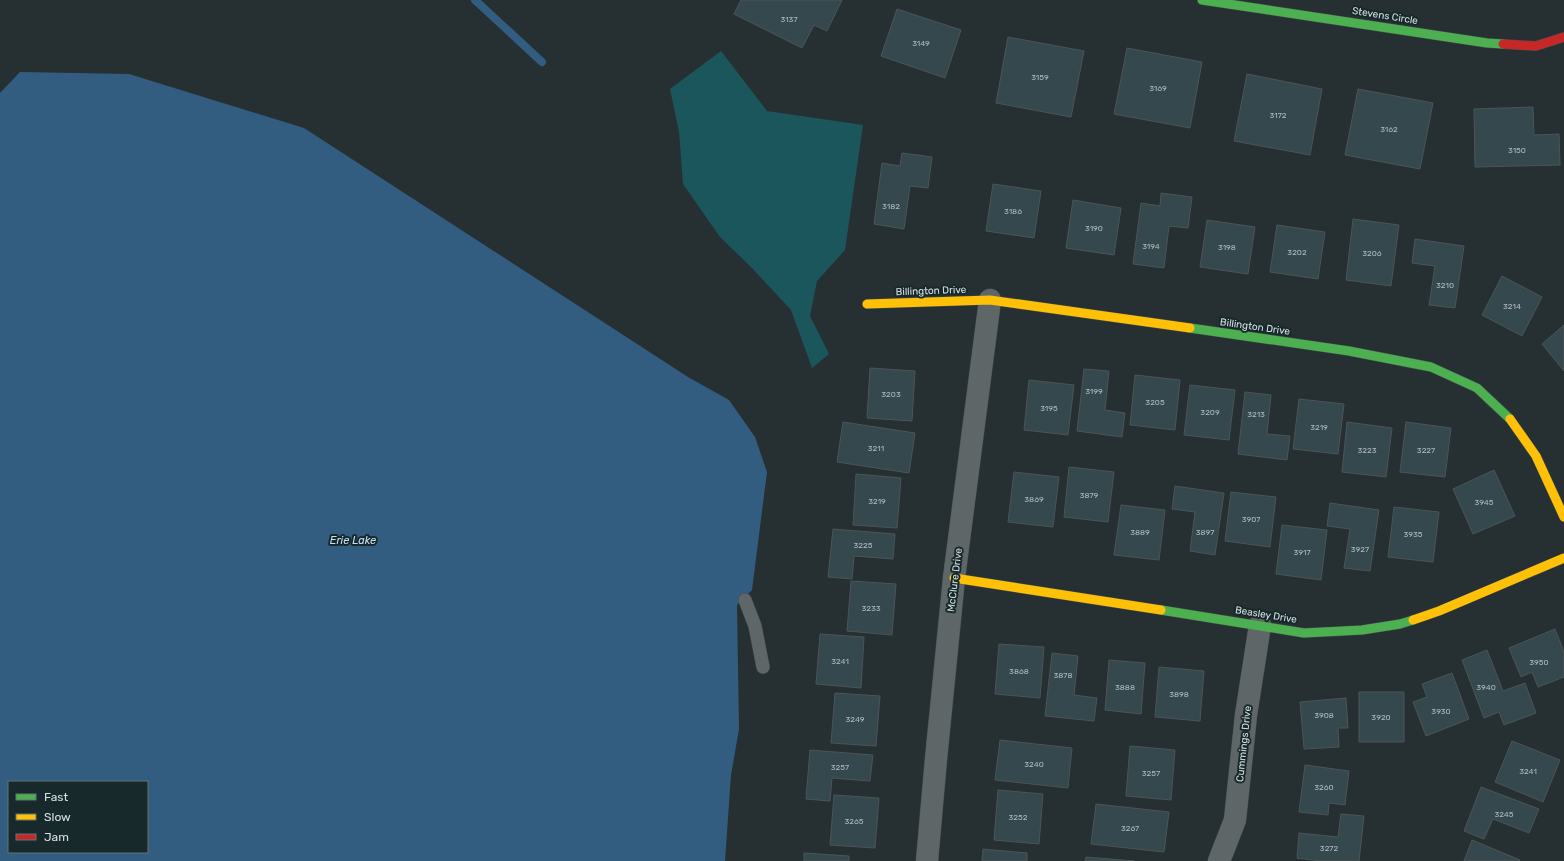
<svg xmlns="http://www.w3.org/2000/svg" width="1564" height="861" viewBox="0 0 1564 861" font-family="Rubik,sans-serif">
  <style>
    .green { fill: #1b565d }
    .water { fill: #325d80; fill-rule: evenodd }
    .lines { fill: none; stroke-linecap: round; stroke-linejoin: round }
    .stream { stroke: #325d80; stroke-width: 8 }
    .building { fill: #35484e; stroke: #4c5456 }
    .lane-casing { stroke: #434c4d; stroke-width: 14 }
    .street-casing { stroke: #434c4d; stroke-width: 23 }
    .fast-casing { stroke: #434c4d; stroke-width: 10 }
    .slow-casing { stroke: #434c4d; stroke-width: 10 }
    .jam-casing { stroke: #434c4d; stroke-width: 10 }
    .lane { stroke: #5f6668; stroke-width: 13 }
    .street { stroke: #5f6668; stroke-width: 22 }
    .fast { stroke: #4caf50; stroke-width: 9 }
    .slow { stroke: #ffc107; stroke-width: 9 }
    .jam { stroke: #c62828; stroke-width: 9 }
    .labels { text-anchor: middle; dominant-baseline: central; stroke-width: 4; stroke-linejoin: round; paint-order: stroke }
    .number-label { font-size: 8px; fill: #aebabd }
    .street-label { font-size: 10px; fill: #d6e0e2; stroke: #18292c }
    .water-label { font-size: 11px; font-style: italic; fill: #c6e0f9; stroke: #18292c }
  </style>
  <rect width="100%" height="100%" fill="#263032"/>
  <!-- green -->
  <path class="green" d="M721,51L767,111L863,125L845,250L817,281L810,316L829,354L812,368L791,310L752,268L720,237L683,184L679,132L670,89Z"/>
  <!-- water -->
  <path class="water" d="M20,72L129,74L304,128L688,377L729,400L755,437L767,472L752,590L737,605L739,729L731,775L725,861H0V93ZM9,782H147V852H9Z"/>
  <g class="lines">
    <!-- stream -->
    <path class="stream" d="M475,0L542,62"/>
  </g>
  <!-- building -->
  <path class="building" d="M741,0H842L827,31L814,25L802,48L734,14Z
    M897,9L961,30L945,78L881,56Z
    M1008,37L1084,51L1071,117L996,103Z
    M1127,48L1202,62L1190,128L1114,114Z
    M1247,74L1322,89L1310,155L1234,141Z
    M1358,89L1433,103L1420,169L1345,155Z
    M1533,107L1534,135L1559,134L1560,165L1475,167L1474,109Z
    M902,153L932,157L928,188L910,186L904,229L874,224L882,163L900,166Z
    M993,184L1041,191L1034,238L986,231Z
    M1161,193L1192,197L1188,228L1169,226L1164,268L1133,264L1141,203L1160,206Z
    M1073,200L1121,208L1114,255L1066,248Z
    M1353,219L1399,225L1391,286L1346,280Z
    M1207,220L1255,227L1248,274L1200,267Z
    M1277,225L1325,232L1318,279L1270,272Z
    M1415,239L1464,246L1455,308L1429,305L1435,266L1412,263Z
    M1502,276L1542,297L1522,336L1482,315Z
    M1564,325V371L1542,344Z
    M870,368L915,371L912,421L867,418Z
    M1084,369L1109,371L1105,410L1125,413L1122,437L1077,431Z
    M1135,375L1180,380L1175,430L1130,425Z
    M1029,380L1074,385L1068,435L1024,430Z
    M1190,385L1235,390L1229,440L1184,435Z
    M1245,392L1271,395L1267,434L1290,436L1287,460L1238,454Z
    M1299,399L1344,404L1338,454L1293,449Z
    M843,422L915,433L909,473L837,462Z
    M1347,422L1392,428L1386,477L1342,472Z
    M1406,422L1451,428L1445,477L1400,472Z
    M1069,467L1114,472L1108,522L1064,517Z
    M1494,470L1515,516L1473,534L1453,489Z
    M1014,472L1059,477L1053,527L1008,522Z
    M856,474L901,478L897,528L853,525Z
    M1175,486L1224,493L1215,555L1190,551L1195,512L1172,509Z
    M1231,492L1276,497L1270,547L1225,541Z
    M1330,503L1379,510L1370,571L1344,568L1350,529L1327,526Z
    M1121,505L1165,510L1159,560L1114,555Z
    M1394,507L1439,512L1433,562L1388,557Z
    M1282,525L1327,530L1321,580L1276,574Z
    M833,529L895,534L893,559L854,556L852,579L828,577Z
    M851,581L896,584L892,635L847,631Z
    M1555,629L1564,652V677L1538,687L1532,672L1521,677L1509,648Z
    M820,634L864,637L861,688L816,684Z
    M999,644L1044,647L1040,698L995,694Z
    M1487,650L1503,691L1525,683L1536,713L1504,725L1499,712L1484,718L1462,660Z
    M1052,653L1078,656L1074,695L1097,698L1094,721L1045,716Z
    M1109,660L1145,663L1141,714L1105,710Z
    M1159,667L1204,671L1200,721L1155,717Z
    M1452,673L1469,719L1426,736L1413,702L1427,697L1422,684Z
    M1359,692H1404V742H1359Z
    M835,693L880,696L876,746L831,743Z
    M1346,698L1348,728H1338L1339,747L1304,749L1300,702Z
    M1000,740L1072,748L1068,788L995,780Z
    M1512,741L1560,760L1543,802L1495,782Z
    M1130,746L1175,750L1171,800L1126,796Z
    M810,750L873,755L870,781L832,778L830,801L806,799Z
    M1305,765L1349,771L1345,805L1329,803L1328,815L1299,812Z
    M1481,787L1539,809L1529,833L1493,819L1484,839L1464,831Z
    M998,790L1043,794L1039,844L994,840Z
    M834,795L879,798L875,848L830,845Z
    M1096,804L1169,812L1164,852L1091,844Z
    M1341,814L1364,816L1359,861H1321L1297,858L1299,833L1338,837Z
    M1472,840L1520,860L1519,861H1464Z
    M983,849L1027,853V861H982Z
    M804,853L849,856V861H804Z
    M1086,857L1134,861H1085Z"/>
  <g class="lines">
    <!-- lane casing -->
    <g class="lane-casing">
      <path id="lane" d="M745,600L755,626L763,667"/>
    </g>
    <!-- street casing -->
    <g class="street-casing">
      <path id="street" d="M927,861L936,759L954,578L990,300
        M1219,861L1235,820L1246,715L1260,625"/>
    </g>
    <!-- fast casing -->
    <g class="fast-casing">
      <path id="fast" d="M1202,0L1487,43L1503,44
        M1190,328L1349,351L1431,367L1477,388L1510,419
        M1161,610L1304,633L1362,630L1400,624L1413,620"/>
    </g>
    <!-- slow casing -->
    <g class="slow-casing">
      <path id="slow" d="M867,304L990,300L1190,328
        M1510,419L1536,456L1564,517
        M954,578L1161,610
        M1413,620L1439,611L1564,558"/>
    </g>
    <!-- jam casing -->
    <g class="jam-casing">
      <path id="jam" d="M1503,44L1536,46L1564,37"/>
    </g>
    <!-- lane -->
    <use href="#lane" class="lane"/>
    <!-- street -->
    <use href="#street" class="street"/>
    <!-- fast -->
    <use href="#fast" class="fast"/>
    <!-- slow -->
    <use href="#slow" class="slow"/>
    <!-- jam -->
    <use href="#jam" class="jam"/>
  </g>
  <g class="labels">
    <!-- number labels -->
    <g class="number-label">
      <text x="789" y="19">3137</text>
      <text x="921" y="43">3149</text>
      <text x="1040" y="77">3159</text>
      <text x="1158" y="88">3169</text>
      <text x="1278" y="115">3172</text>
      <text x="1389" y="129">3162</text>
      <text x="1517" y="150">3150</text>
      <text x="891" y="206">3182</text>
      <text x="1013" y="211">3186</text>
      <text x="1094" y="228">3190</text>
      <text x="1151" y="246">3194</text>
      <text x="1227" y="247">3198</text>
      <text x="1297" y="252">3202</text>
      <text x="1372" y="253">3206</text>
      <text x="1445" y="285">3210</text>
      <text x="1512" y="306">3214</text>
      <text x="1094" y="391">3199</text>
      <text x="891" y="394">3203</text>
      <text x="1155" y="402">3205</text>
      <text x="1049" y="408">3195</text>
      <text x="1210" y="412">3209</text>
      <text x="1256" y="414">3213</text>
      <text x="1319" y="427">3219</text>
      <text x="876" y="448">3211</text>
      <text x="1367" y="450">3223</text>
      <text x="1426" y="450">3227</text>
      <text x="1089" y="495">3879</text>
      <text x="1034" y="499">3869</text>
      <text x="877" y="501">3219</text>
      <text x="1484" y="502">3945</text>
      <text x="1251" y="519">3907</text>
      <text x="1140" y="532">3889</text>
      <text x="1205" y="532">3897</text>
      <text x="1413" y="534">3935</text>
      <text x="863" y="545">3225</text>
      <text x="1360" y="549">3927</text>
      <text x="1302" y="552">3917</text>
      <text x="871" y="608">3233</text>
      <text x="840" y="661">3241</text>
      <text x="1539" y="662">3950</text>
      <text x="1019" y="671">3868</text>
      <text x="1063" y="675">3878</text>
      <text x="1125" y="687">3888</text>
      <text x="1486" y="687">3940</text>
      <text x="1179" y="694">3898</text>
      <text x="1441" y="711">3930</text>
      <text x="1324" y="715">3908</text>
      <text x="1381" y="717">3920</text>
      <text x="855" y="719">3249</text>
      <text x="1034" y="764">3240</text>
      <text x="840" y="767">3257</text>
      <text x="1528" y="771">3241</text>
      <text x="1151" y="773">3257</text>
      <text x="1324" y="787">3260</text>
      <text x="1504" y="814">3245</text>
      <text x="1018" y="817">3252</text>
      <text x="854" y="821">3265</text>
      <text x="1130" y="828">3267</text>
      <text x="1329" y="848">3272</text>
    </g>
    <!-- street labels -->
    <g class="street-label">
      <text transform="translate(1385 16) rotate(9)">Stevens Circle</text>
      <text transform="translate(931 291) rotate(-2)">Billington Drive</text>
      <text transform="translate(1255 327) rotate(8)">Billington Drive</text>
      <text transform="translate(955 580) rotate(-83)">McClure Drive</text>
      <text transform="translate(1266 615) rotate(9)">Beasley Drive</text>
      <text transform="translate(1244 744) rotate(-84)">Cummings Drive</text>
    </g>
    <!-- water labels -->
    <g class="water-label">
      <text x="353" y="540">Erie Lake</text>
    </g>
  </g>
  <!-- legend -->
  <rect x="8" y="781" width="140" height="72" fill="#18292c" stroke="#647275"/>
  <rect x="16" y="794" width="20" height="6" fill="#4caf50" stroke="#647275"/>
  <text x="44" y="801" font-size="12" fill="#d6e0e2">Fast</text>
  <rect x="16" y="814" width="20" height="6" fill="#ffc107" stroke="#647275"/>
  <text x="44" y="821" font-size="12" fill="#d6e0e2">Slow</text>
  <rect x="16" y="834" width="20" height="6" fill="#c62828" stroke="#647275"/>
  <text x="44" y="841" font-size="12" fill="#d6e0e2">Jam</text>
</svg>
